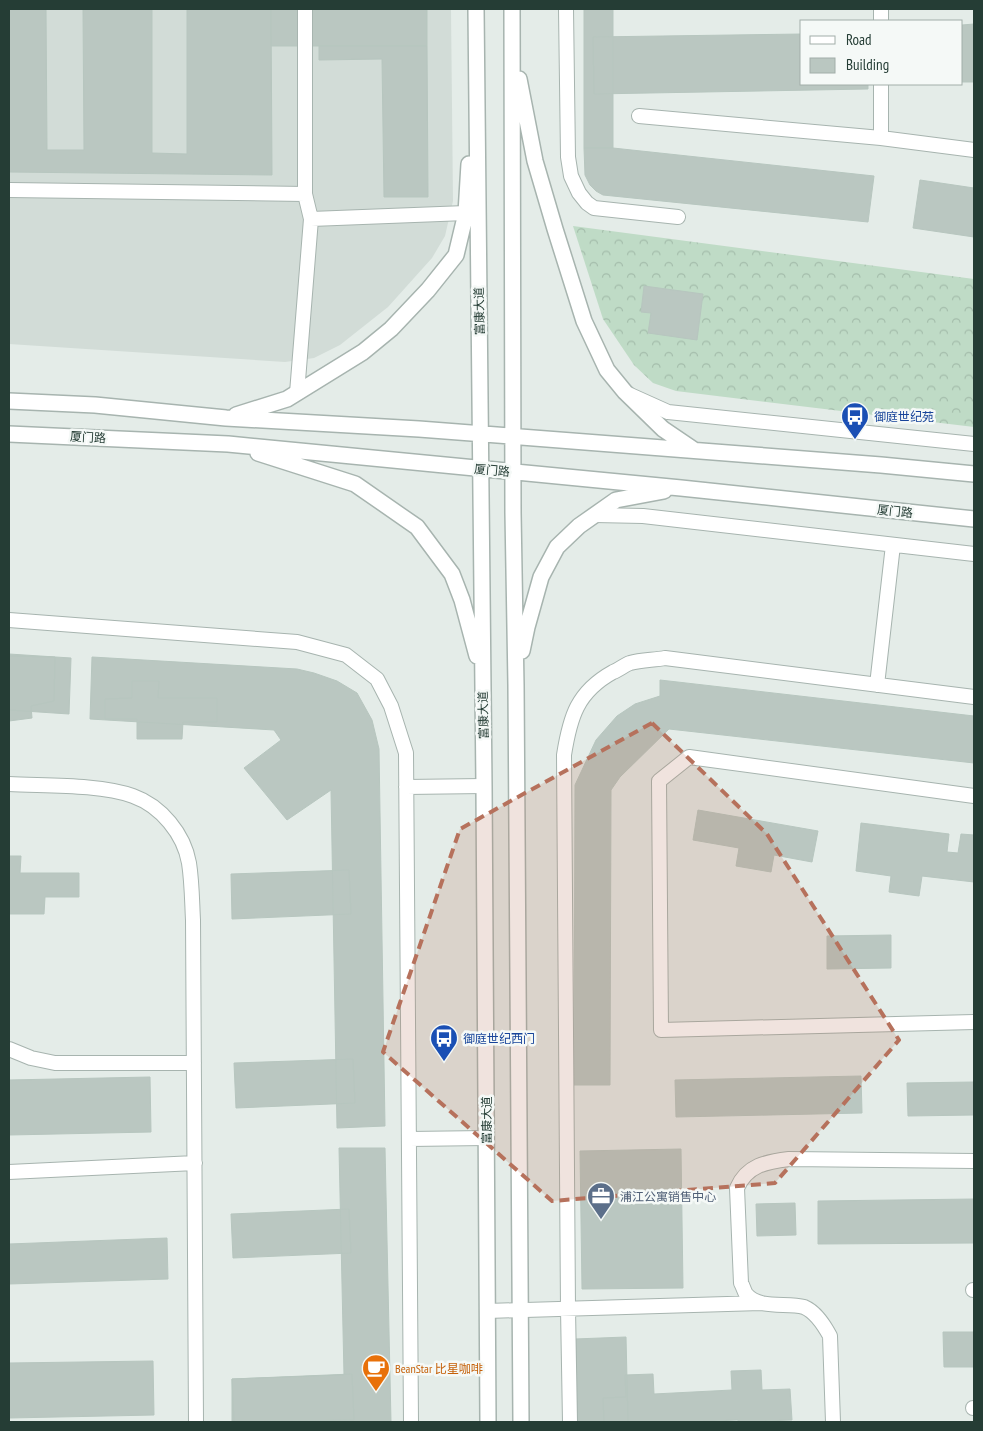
<svg xmlns="http://www.w3.org/2000/svg" width="983" height="1431" viewBox="0 0 983 1431" font-family="'PT Sans Narrow','Noto Sans SC',sans-serif">
  <style>
    .built { fill: #d2dcd7 }
    .forest { fill: url(#forest-crowns) }
    .building { fill: #bac7c1; stroke: #b7c6bf }
    .lines { fill: none; stroke-linecap: round; stroke-linejoin: round }
    .service-casing { stroke: #a7b4af; stroke-width: 16 }
    .tertiary-casing { stroke: #a7b4af; stroke-width: 18 }
    .service { stroke: #fff; stroke-width: 14 }
    .tertiary { stroke: #fff; stroke-width: 15 }
    .marked { fill: #b6715c; fill-opacity: 0.2; stroke: #b6715c; stroke-width: 4; stroke-dasharray: 10 6; stroke-linejoin: round }
    .labels { text-anchor: middle; dominant-baseline: central; stroke-width: 5; stroke-linejoin: round; paint-order: stroke }
    .street-label { font-size: 12px; fill: #253d35; stroke: #f5f9f7 }
    .transit-label { font-size: 12px; fill: #164399; stroke: #f5f9f7; text-anchor: start }
    .service-label { font-size: 12px; fill: #4e5e75; stroke: #f5f9f7; text-anchor: start }
    .food-label { font-size: 12px; fill: #c56008; stroke: #f5f9f7; text-anchor: start }
  </style>
  <defs>
    <pattern id="forest-crowns" width="20" height="18" patternUnits="userSpaceOnUse" patternTransform="scale(1.25)"><rect width="20" height="18" fill="#bfdbc6"/><path d="M2 6a3 3 0 1 1 6 0M12 15a3 3 0 1 1 6 0" fill="none" stroke="#a4bdab"/></pattern>
  </defs>
  <rect width="100%" height="100%" fill="#e4ece8"/>
  <!-- built -->
  <path class="built" d="M9,9H451L453,201L445,236L432,258L388,307L340,345L314,358L285,362L9,344Z"/>
  <!-- forest -->
  <path class="forest" d="M573,226L974,279V427L676,391L653,383L634,365L603,319Z"/>
  <!-- building -->
  <path class="building" d="M9,9H46L47,150H84L83,9H152V153L187,154V9H271L272,175L9,172Z
    M271,9H427V46H271Z
    M584,9H613V148H584Z
    M974,24V82H962V25Z
    M802,34V84H868V89L594,94L593,37Z
    M319,46H427L428,197H384L382,59L319,60Z
    M584,148H613L874,176L868,222L603,195L596,191L590,185L585,175Z
    M920,180L974,188V237L913,228Z
    M644,286L703,294L697,340L648,333L651,313L641,312Z
    M9,654L71,658L69,714L9,710Z
    M9,656L55,657L54,701L31,706L32,718L9,721Z
    M92,657L297,669L314,673L337,681L357,693L372,720L379,749L385,1126L337,1128L331,790L287,820L244,768L281,740L274,730L90,719Z
    M660,680L974,716V763L669,729L620,777L611,790L610,1085H574L575,785L596,740L617,716L635,704L660,696Z
    M132,681H159L158,698H217V722H183L182,739H137V719H105V699L132,698Z
    M698,810L818,831L812,862L774,855L771,872L736,866L739,848L693,840Z
    M861,823L949,834L947,852L958,853L961,834L974,835V882L922,876L919,896L889,892L891,876L856,871Z
    M9,856H21L20,873H79V897H45L44,914H9Z
    M349,870L351,914L232,919L231,874Z
    M891,935V968L827,969V936Z
    M353,1059L355,1103L236,1108L234,1063Z
    M861,1076L862,1113L676,1117L675,1080Z
    M150,1077L151,1132L9,1135V1080Z
    M974,1082V1115L908,1116L907,1083Z
    M339,1148H385L391,1422H232V1379L344,1375Z
    M681,1149L683,1288L582,1289L580,1151Z
    M974,1199V1243L818,1244V1201Z
    M795,1203L796,1235L757,1236L756,1204Z
    M349,1209L351,1253L233,1258L231,1214Z
    M167,1238L168,1279L9,1284V1244Z
    M943,1332H974V1367H944Z
    M626,1337L628,1422H577L575,1339Z
    M153,1361L154,1415L9,1418V1363Z
    M761,1370L762,1390L790,1389L792,1420L765,1421V1422H738V1420L691,1422H604L603,1398L626,1397L625,1375L653,1374L654,1394L732,1390L731,1371Z
    M352,1374L354,1420L234,1422L232,1379Z"/>
  <g class="lines">
    <!-- service casing -->
    <g class="service-casing">
      <path id="service" d="M566,9L568,157L571,176L579,193L587,203L594,208L678,217
        M881,9V21
        M881,84V138L974,150
        M639,116L881,138
        M9,190L305,194V9
        M305,194L311,219L466,213
        M297,393L311,219
        M628,394L668,412L974,444
        M595,515L643,516L974,554
        M9,620L297,642L346,655L377,679L391,706L406,753L411,1422
        M877,685L893,545
        M9,784C45,786 100,784 133,796C161,806 184,834 189,863C192,882 192,902 193,920L196,1422
        M406,787L484,786
        M974,796L689,757L659,781L661,1030L974,1022
        M9,1049L31,1058L55,1063H194
        M409,1139L486,1138
        M9,1172L195,1163
        M973,1290H974
        M487,1311L761,1303
        M973,1408H974
        M570,1422L568,1309L564,755C570,717 577,692 613,672C619,670 624,665 630,663C641,660 654,660 665,658L974,697
        M833,1422L830,1336C824,1325 816,1312 804,1307C787,1302 759,1310 746,1294C744,1291 743,1286 741,1283L737,1188C747,1165 766,1162 789,1159L974,1161"/>
    </g>
    <!-- tertiary casing -->
    <g class="tertiary-casing">
      <path id="tertiary" d="M476,9L484,786L488,1422
        M512,9L513,513L516,685L521,1422
        M519,79L535,161L555,229L584,321L607,370L625,392L663,429L694,450
        M9,401L95,405L226,418L419,429L881,465L974,474
        M236,415L287,399L363,352L391,329L428,290L456,255L466,213L469,164
        M9,434L228,444L681,488L974,519
        M258,453L355,484L417,527L452,574L462,600L477,656
        M522,651L527,627L541,577L557,547L579,526L616,500L664,491"/>
    </g>
    <!-- service -->
    <use href="#service" class="service"/>
    <!-- tertiary -->
    <use href="#tertiary" class="tertiary"/>
  </g>
  <!-- marked area -->
  <path class="marked" d="M652,723L767,834L899,1040L775,1183L552,1201L383,1052L460,829Z"/>
  <!-- icons -->
  <defs>
    <g id="bus-pin" transform="scale(1.4375)"><path d="M0 17L-7.5 6A9.5 9.5 0 1 1 7.5 6Z" fill="#1a4fb4" stroke="#f5f9f7"/><path d="M-5-6H5V4H4V6H2V4H-2V6H-4V4H-5ZM-3.5-4V0h7V-4ZM-3.5 1.2v1.5H-2V1.2ZM2 1.2v1.5H3.5V1.2Z" fill="#fff"/></g>
    <g id="office-pin" transform="scale(1.4375)"><path d="M0 17L-7.5 6A9.5 9.5 0 1 1 7.5 6Z" fill="#5c6f8a" stroke="#f5f9f7"/><path d="M-6-3h4V-5.5h4V-3h4V5H-6ZM-1-4.5V-3h2v-1.5ZM-6 0V1H6V0Z" fill="#fff"/></g>
    <g id="cafe-pin" transform="scale(1.4375)"><path d="M0 17L-7.5 6A9.5 9.5 0 1 1 7.5 6Z" fill="#e8710a" stroke="#f5f9f7"/><path d="M-5.5-4.5H6V0H3Q3 3.5 0 3.5H-2.5Q-5.5 3.5-5.5 0ZM3-3.2v2h1.7v-2ZM-6 4.5H4V6H-6Z" fill="#fff"/></g>
  </defs>
  <g fill-rule="evenodd">
    <use href="#bus-pin" x="855" y="416"/>
    <use href="#bus-pin" x="444" y="1038"/>
    <use href="#office-pin" x="601" y="1196"/>
    <use href="#cafe-pin" x="376" y="1368"/>
  </g>
  <g class="labels">
    <!-- street labels -->
    <g class="street-label">
      <text transform="translate(479 311) rotate(-91)">富康大道</text>
      <text transform="translate(88 437) rotate(3)">厦门路</text>
      <text transform="translate(492 470) rotate(5)">厦门路</text>
      <text transform="translate(895 511) rotate(6)">厦门路</text>
      <text transform="translate(483 715) rotate(-91)">富康大道</text>
      <text transform="translate(486 1120) rotate(-90)">富康大道</text>
    </g>
    <!-- transit labels -->
    <g class="transit-label">
      <text x="874" y="416">御庭世纪苑</text>
      <text x="463" y="1038">御庭世纪西门</text>
    </g>
    <!-- service labels -->
    <g class="service-label">
      <text x="620" y="1196">浦江公寓销售中心</text>
    </g>
    <!-- food labels -->
    <g class="food-label">
      <text x="395" y="1368">BeanStar 比星咖啡</text>
    </g>
  </g>
  <!-- border -->
  <rect width="983" height="1431" fill="none" stroke="#253d35" stroke-width="20"/>
  <!-- legend -->
  <rect x="800" y="20" width="162" height="65" fill="#f5f9f7" stroke="#a2aea9"/>
  <rect x="810" y="36" width="25" height="8" fill="#ffffff" stroke="#a2aea9"/>
  <text x="846" y="45" font-size="15" fill="#253d35">Road</text>
  <rect x="810" y="58" width="25" height="15" fill="#bac7c1" stroke="#a2aea9"/>
  <text x="846" y="70" font-size="15" fill="#253d35">Building</text>
</svg>
